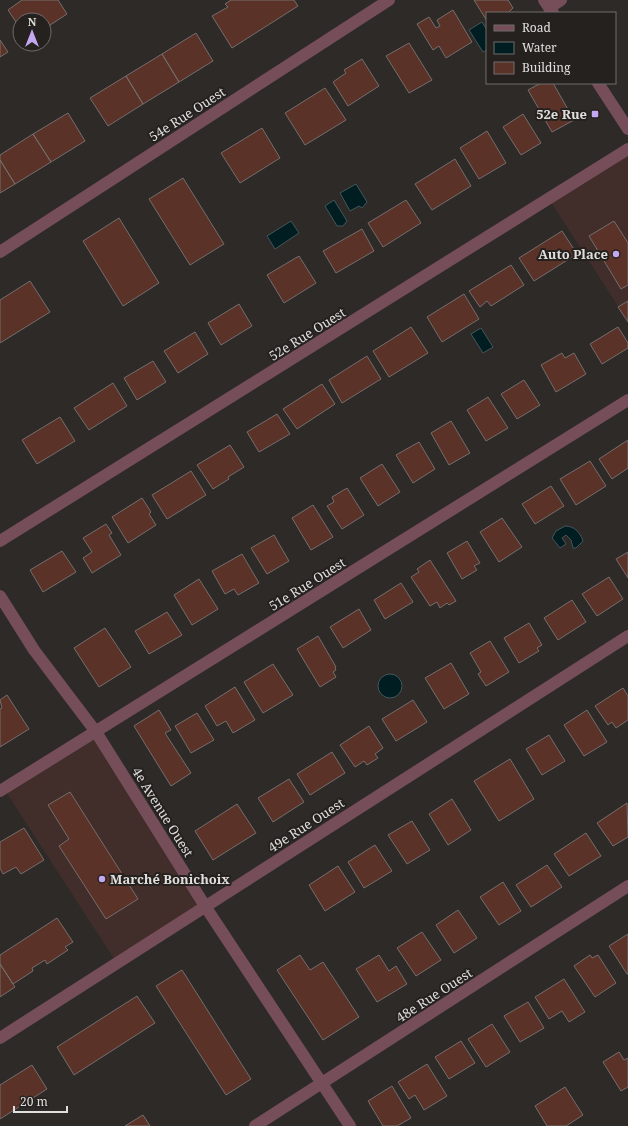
<svg xmlns="http://www.w3.org/2000/svg" width="628" height="1126" viewBox="0 0 628 1126" font-family="'Noto Serif',serif">
  <style>
    .commercial { fill: #412d2a }
    .water { fill: #001d21; stroke: #445759 }
    .building { fill: #5b3227; stroke: #746e6d }
    .lines { fill: none; stroke-linecap: round; stroke-linejoin: round }
    .minor { stroke: #754e59; stroke-width: 12 }
    .poi-dot { fill: #c4a7f1; stroke: #24211e; stroke-width: 1.5 }
    .labels { text-anchor: middle; dominant-baseline: central; stroke-width: 4; stroke-linejoin: round; paint-order: stroke }
    .street-label { font-size: 13px; fill: #e1dfdd; stroke: #24211e }
    .poi-label { font-size: 13px; font-weight: bold; fill: #e1dfdd; stroke: #24211e; text-anchor: end }
  </style>
  <rect width="100%" height="100%" fill="#2e2a28"/>
  <!-- commercial -->
  <path class="commercial" d="M628,149V322L549,199Z
    M96,732L205,906L116,962L4,789Z"/>
  <!-- water -->
  <path class="water" d="M482,22L487,30V50L483,52L469,30Z
    M356,184L367,202L362,208L359,206L350,211L340,193Z
    M334,200L347,221L343,226H337L325,206Z
    M291,221L299,233L275,249L267,236Z
    M481,328L493,347L483,353L471,334Z
    M565,526C574,526 580,532 583,541L576,548H573L571,540L566,535L562,538L566,544L560,548L552,538L556,531Z
    M378 686a12 12 0 1 1 24 0a12 12 0 1 1-24 0Z"/>
  <!-- building -->
  <path class="building" d="M22,0H58L67,14L44,29V20H20V28L8,10Z
    M231,0H294L298,6L232,48L212,16L228,7L225,4Z
    M474,0H508L513,8L508,13H487V21Z
    M453,10L472,42L446,58L439,46L433,50L417,24L429,17L436,28L440,26L437,20Z
    M196,33L213,61L179,82L162,54Z
    M0,40L8,52L0,57Z
    M409,43L432,80L409,93L386,56Z
    M162,54L179,82L143,104L126,76Z
    M362,59L379,86L348,106L333,82L346,73L344,70Z
    M126,76L143,104L108,126L90,98Z
    M541,83H553L574,120L552,132L528,90Z
    M325,88L346,120L305,145L285,113Z
    M68,113L85,141L51,162L33,134Z
    M523,114L541,143L521,155L503,127Z
    M262,128L280,158L240,183L221,153Z
    M487,131L506,163L479,179L460,148Z
    M33,134L51,162L15,184L0,160V155Z
    M455,159L471,186L432,210L415,184Z
    M0,160L15,184L0,193Z
    M183,178L224,244L190,265L149,199Z
    M406,200L421,223L383,247L368,223Z
    M119,218L159,283L123,306L83,241Z
    M614,221L628,243V285L621,289L589,236Z
    M362,229L374,251L336,273L323,251Z
    M562,231L577,254L534,281L519,258Z
    M299,256L316,283L284,303L267,275Z
    M511,265L524,285L491,306L487,301L480,307L469,291Z
    M30,281L50,312L0,343V300Z
    M464,294L479,319L442,342L427,317Z
    M628,301V322L618,307Z
    M239,304L252,326L221,345L208,323Z
    M411,327L428,353L389,377L373,351Z
    M618,327L628,343V348L602,364L590,344Z
    M195,332L208,354L178,373L164,351Z
    M562,353L565,358L574,353L586,374L556,392L541,365Z
    M367,356L381,379L342,403L329,380Z
    M153,361L166,382L137,400L124,378Z
    M524,380L540,405L517,419L501,394Z
    M113,383L127,406L89,430L74,408Z
    M322,384L335,404L297,429L283,409Z
    M488,397L508,428L486,441L467,410Z
    M277,414L290,434L259,452L247,432Z
    M60,417L75,441L37,464L22,440Z
    M451,421L470,453L449,465L431,433Z
    M628,440V468L612,479L599,459Z
    M419,442L435,469L413,483L396,455Z
    M230,445L244,467L228,477L229,479L213,489L197,465Z
    M590,461L606,486L576,505L560,479Z
    M382,464L400,492L378,506L360,478Z
    M191,471L206,495L167,519L152,495Z
    M551,486L564,506L535,524L522,504Z
    M347,488L364,515L342,529L327,506L334,502L332,497Z
    M142,498L151,512L149,514L156,525L128,543L112,517Z
    M313,505L333,537L311,550L292,518Z
    M502,518L522,547L499,562L480,532Z
    M106,524L112,533L109,535L121,555L92,573L83,558L92,552L83,538Z
    M274,535L289,561L267,574L251,548Z
    M467,541L480,563L474,566L477,570L462,579L447,553Z
    M62,551L76,572L43,592L30,570Z
    M628,552V578L616,559Z
    M242,554L259,583L238,595L234,589L225,594L212,571Z
    M430,560L456,601L449,605L447,603L440,608L437,602L430,606L411,577L419,572L417,569Z
    M609,577L623,599L597,616L582,594Z
    M199,579L218,609L192,625L174,595Z
    M401,583L413,602L385,619L374,600Z
    M572,600L586,622L558,640L544,618Z
    M359,609L371,630L343,648L330,627Z
    M167,612L182,635L149,654L135,631Z
    M529,623L542,645L537,648L539,651L519,663L504,638Z
    M105,628L131,667L99,687L74,648Z
    M318,636L336,667L335,668L336,670L333,672L336,677L320,687L297,649Z
    M490,641L509,672L486,686L478,674L481,672L470,653Z
    M451,663L469,694L444,709L425,678Z
    M273,664L293,695L263,713L244,682Z
    M235,687L255,720L233,733L226,721L217,726L205,706Z
    M623,688L628,696V720L616,728L612,722L608,725L595,706Z
    M7,695L29,729L0,747V709L2,708L0,700Z
    M413,700L427,722L396,741L382,719Z
    M159,710L171,730L165,733L191,773L171,786L134,726Z
    M587,710L607,742L584,756L564,725Z
    M197,713L214,740L191,753L175,726Z
    M369,726L383,748L375,754L378,758L367,765L364,761L355,767L340,745Z
    M549,735L565,761L542,775L526,749Z
    M332,752L345,773L310,795L297,774Z
    M510,759L534,799L499,821L474,781Z
    M289,779L304,802L273,822L258,798Z
    M70,792L138,899L106,919L59,846L69,839L48,805Z
    M452,799L471,830L448,845L429,814Z
    M627,803L628,837L613,846L597,823Z
    M237,804L256,833L213,860L195,831Z
    M412,821L430,850L407,864L388,835Z
    M24,828L44,860L21,874L16,867L3,874L0,868V842Z
    M586,833L601,856L569,876L554,854Z
    M375,845L392,871L364,888L348,862Z
    M547,865L562,887L531,907L516,885Z
    M338,866L355,892L325,911L309,885Z
    M503,882L521,911L499,925L480,897Z
    M458,910L477,938L454,953L436,925Z
    M57,918L73,942L65,947L68,950L47,964L45,960L32,968L33,971L13,984L0,964V955Z
    M422,932L441,960L416,976L397,948Z
    M628,934V974H627L609,946Z
    M300,955L310,970L323,962L359,1017L323,1040L277,970Z
    M379,955L389,971L396,966L407,984L377,1002L356,969Z
    M590,955L592,958L598,955L616,983L595,997L574,966Z
    M0,964L15,987L0,997Z
    M182,970L251,1079L226,1095L156,986Z
    M564,979L585,1012L569,1022L562,1011L549,1019L535,997Z
    M137,996L155,1023L74,1075L57,1047Z
    M528,1002L544,1028L520,1042L504,1016Z
    M492,1024L510,1052L486,1067L468,1039Z
    M461,1041L475,1063L449,1079L435,1057Z
    M619,1052L624,1060L628,1058V1087L621,1091L603,1062Z
    M427,1064L447,1096L424,1110L415,1095L409,1099L398,1082Z
    M32,1065L47,1089L0,1119V1085Z
    M392,1086L411,1118L397,1126H383L368,1101Z
    M565,1087L583,1115L566,1126H547L535,1106Z
    M143,1115L150,1126H125Z"/>
  <g class="lines">
    <!-- minor -->
    <path class="minor" d="M544,0L553,13
      M549,8L561,0
      M598,83L628,129
      M0,252L389,0
      M0,541L628,149
      M0,596L34,650L96,732L205,906L350,1126
      M0,791L628,400
      M0,1038L628,636
      M255,1126L628,886"/>
  </g>
  <!-- markers -->
  <g class="poi-dot">
    <rect x="591" y="110" width="8" height="8" rx="2"/>
    <circle cx="616" cy="254" r="4"/>
    <circle cx="102" cy="879" r="4"/>
  </g>
  <g class="labels">
    <!-- street labels -->
    <g class="street-label">
      <text transform="translate(187 114) rotate(-33)">54e Rue Ouest</text>
      <text transform="translate(307 334) rotate(-32)">52e Rue Ouest</text>
      <text transform="translate(307 584) rotate(-32)">51e Rue Ouest</text>
      <text transform="translate(163 812) rotate(58)">4e Avenue Ouest</text>
      <text transform="translate(306 825) rotate(-33)">49e Rue Ouest</text>
      <text transform="translate(434 995) rotate(-33)">48e Rue Ouest</text>
    </g>
    <!-- poi labels -->
    <g class="poi-label">
      <text x="587" y="114">52e Rue</text>
      <text x="608" y="254">Auto Place</text>
      <text x="110" y="879" text-anchor="start">Marché Bonichoix</text>
    </g>
  </g>
  <!-- legend -->
  <rect x="486" y="12" width="130" height="72" fill="#24211e" stroke="#706d6a"/>
  <rect x="494" y="25" width="20" height="6" fill="#754e59" stroke="#706d6a"/>
  <text x="522" y="32" font-size="12" fill="#e1dfdd">Road</text>
  <rect x="494" y="42" width="20" height="12" fill="#001d21" stroke="#706d6a"/>
  <text x="522" y="52" font-size="12" fill="#e1dfdd">Water</text>
  <rect x="494" y="62" width="20" height="12" fill="#5b3227" stroke="#706d6a"/>
  <text x="522" y="72" font-size="12" fill="#e1dfdd">Building</text>
  <!-- north arrow -->
  <g transform="translate(32 32)"><circle r="19" fill="#24211e" stroke="#706d6a"/>
  <path d="M0-3L7 15L0 10L-7 15Z" fill="#c4a7f1"/>
  <text y="-6" font-size="11" font-weight="bold" text-anchor="middle" fill="#e1dfdd">N</text>
  </g>
  <!-- scale -->
  <path d="M14 1106v6h53v-6" fill="none" stroke="#e1dfdd" stroke-width="2"/>
  <text x="20" y="1106" font-size="12" fill="#e1dfdd" stroke="#24211e" stroke-width="3" paint-order="stroke">20 m</text>
</svg>
